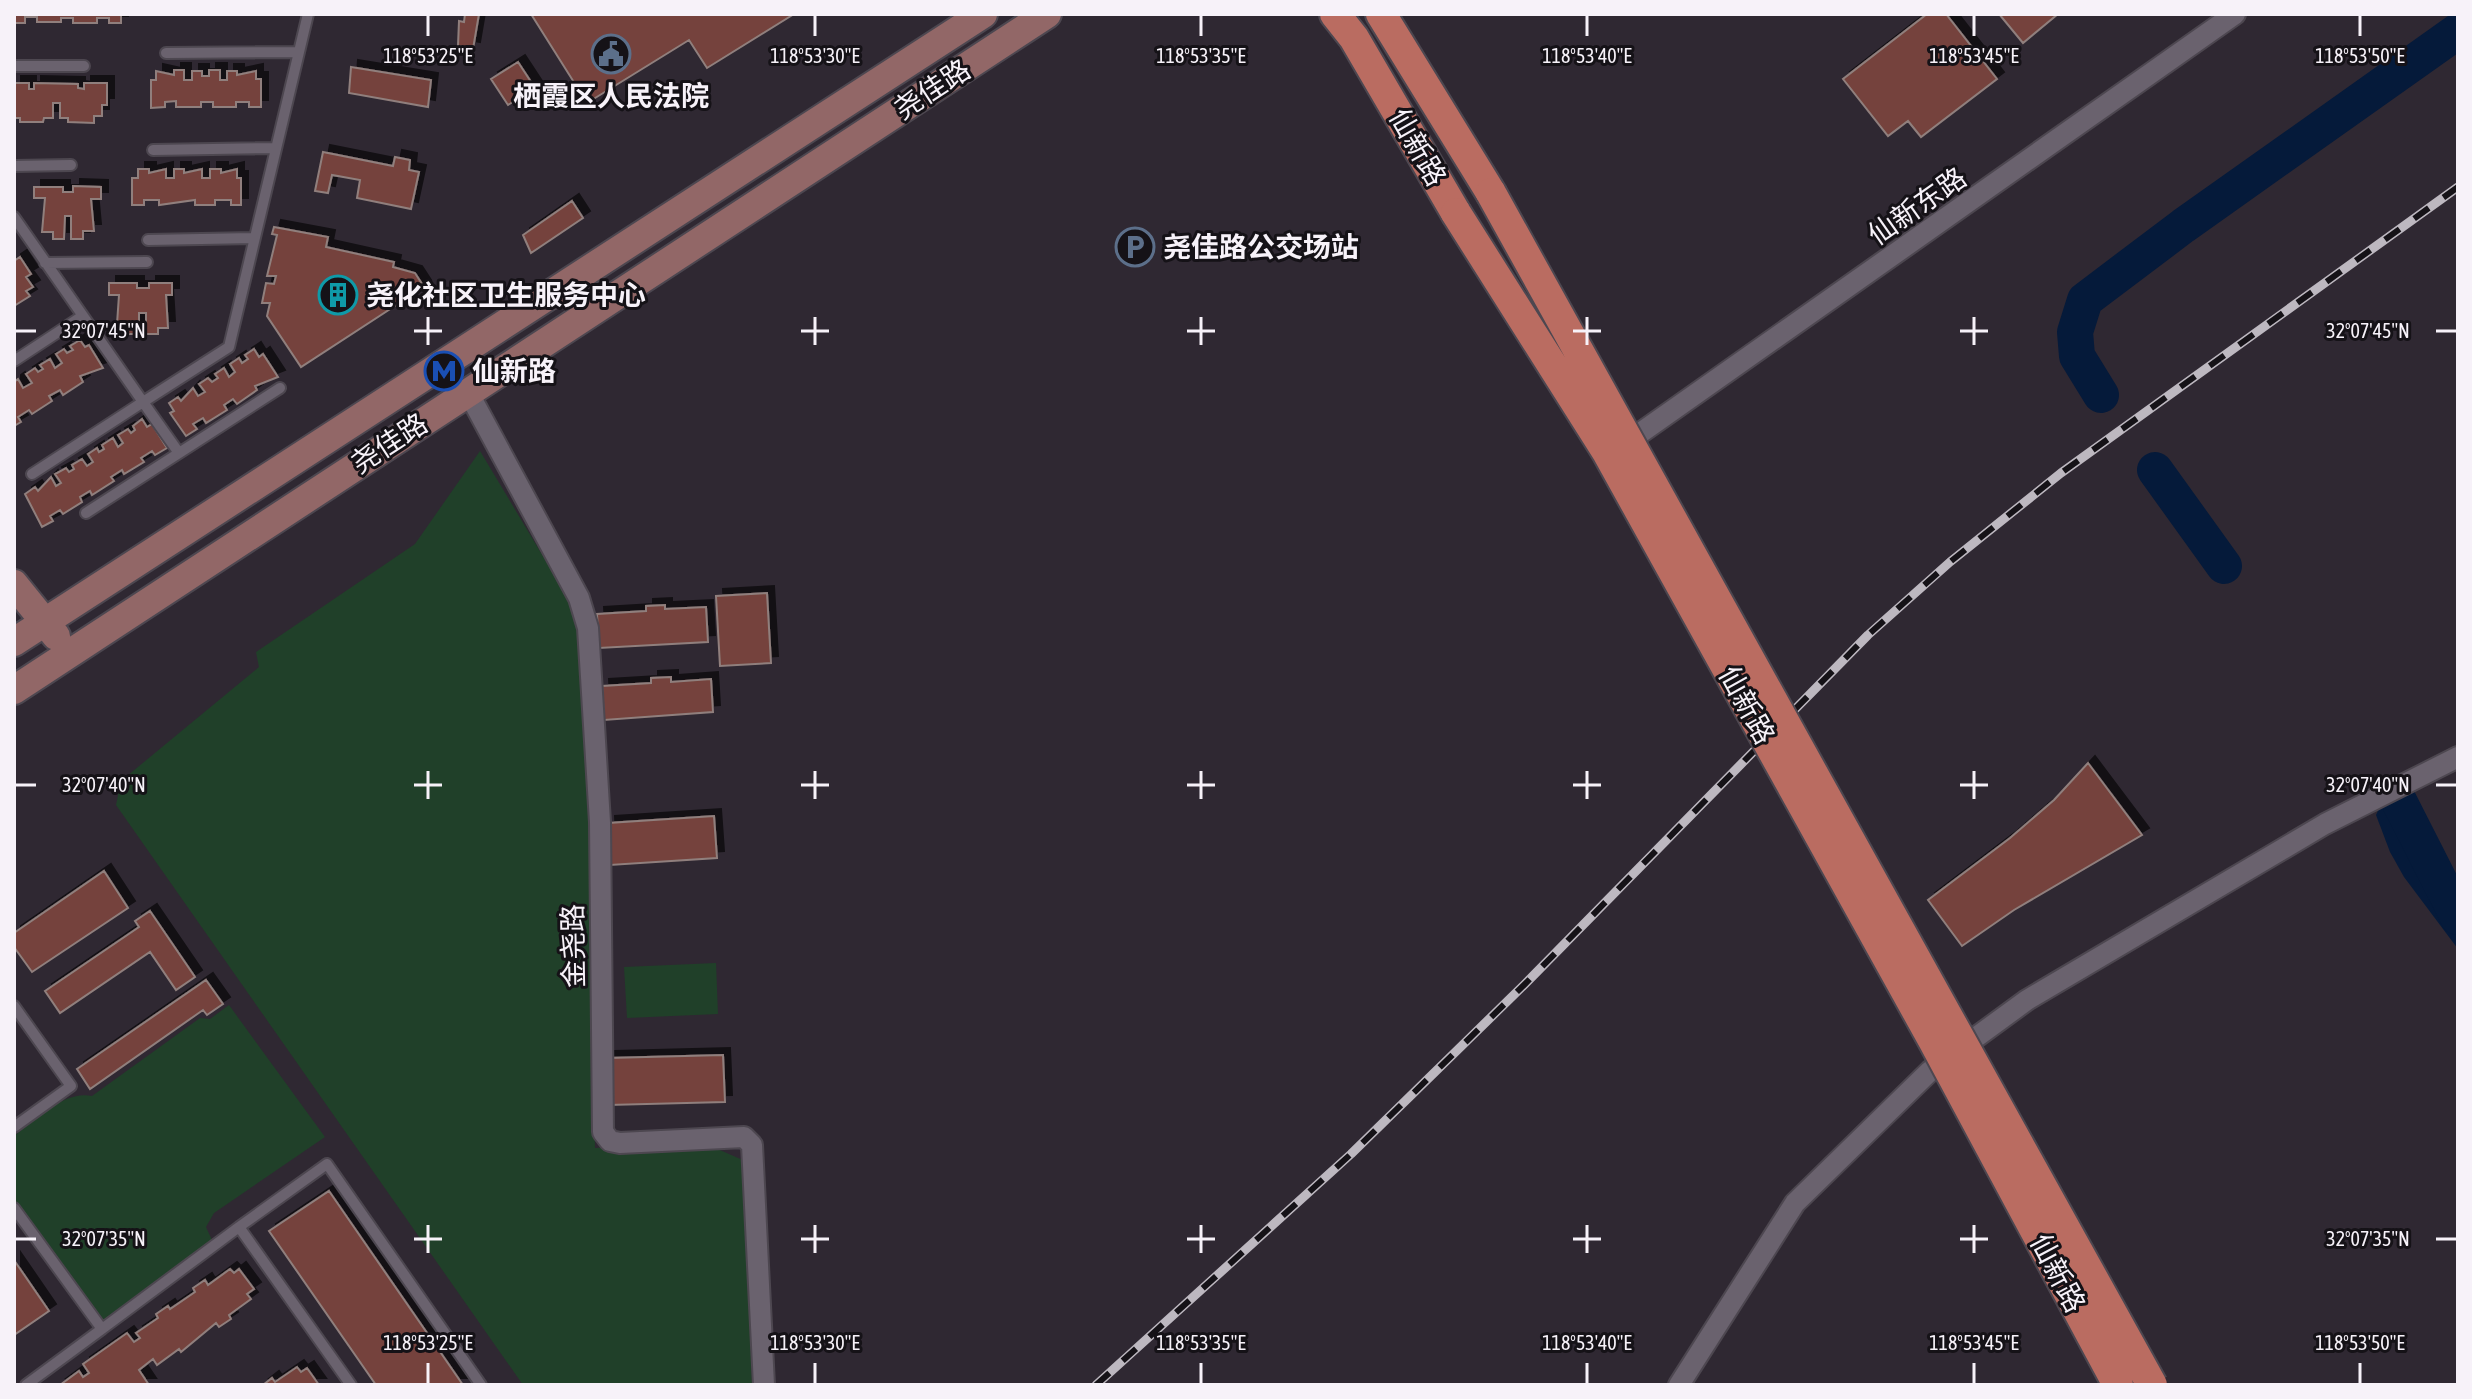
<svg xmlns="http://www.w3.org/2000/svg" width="2472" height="1399" viewBox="0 0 2472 1399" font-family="'Asap Condensed','Noto Sans SC',sans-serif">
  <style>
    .green { fill: #204029 }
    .water { fill: #051a3a }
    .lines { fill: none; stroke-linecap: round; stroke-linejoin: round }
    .river { stroke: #051a3a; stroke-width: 36 }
    .building { fill: #74433c; stroke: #907f7d; stroke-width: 2; filter: url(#shadow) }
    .service-casing { stroke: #4d4750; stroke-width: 14 }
    .minor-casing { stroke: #4d4750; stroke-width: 24 }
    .secondary-casing { stroke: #4d4750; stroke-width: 32 }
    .primary-casing { stroke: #4d4750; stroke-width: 34 }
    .service { stroke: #6a626e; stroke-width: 10 }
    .minor { stroke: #6a626e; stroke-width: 20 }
    .secondary { stroke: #926767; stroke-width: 28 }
    .primary { stroke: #ba6c61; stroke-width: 30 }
    .rail-casing { stroke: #bdb8c0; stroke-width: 9 }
    .rail { stroke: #151217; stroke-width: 6; stroke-dasharray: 18; stroke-linecap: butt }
    .primary-bridge-casing { stroke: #4d4750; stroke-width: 34; stroke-linecap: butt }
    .primary-bridge { stroke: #ba6c61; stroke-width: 30 }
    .ticks { fill: none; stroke: #f7f2f9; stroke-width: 3 }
    .labels { text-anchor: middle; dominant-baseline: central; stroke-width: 6; stroke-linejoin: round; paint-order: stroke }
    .street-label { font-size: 28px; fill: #f7f2f9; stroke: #151217 }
    .poi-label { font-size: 28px; font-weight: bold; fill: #f7f2f9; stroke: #151217; text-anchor: start }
    .ticks-label { font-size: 20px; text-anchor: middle; fill: #f7f2f9; stroke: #151217; stroke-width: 6; stroke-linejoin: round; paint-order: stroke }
  </style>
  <defs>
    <filter id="shadow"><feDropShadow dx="7" dy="-7" stdDeviation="0" flood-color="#0009"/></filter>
  </defs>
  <rect width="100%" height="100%" fill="#2f2832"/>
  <!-- green -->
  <path class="green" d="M480,451L577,613L586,691L595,1148L706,1144L745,1161L752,1385H523L116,805L121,781L259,667L256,652L415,544Z
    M716,963L718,1014L627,1018L624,967Z
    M229,1005L325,1137L214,1213L206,1227L212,1240L103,1320L14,1200V1136C36,1120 64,1090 92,1096L200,1018L210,1019Z"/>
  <!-- water -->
  <path class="water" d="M2384,798L2458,894V949L2404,877L2390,852L2376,815Z"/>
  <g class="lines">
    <!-- river -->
    <path class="river" d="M2101,395L2077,356L2075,332L2085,300L2183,226L2458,31
      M2155,470L2224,566
      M2399,801L2458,917"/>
  </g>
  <!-- building -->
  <path class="building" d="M14,14H121V23H109V18H97V23H73V18H61V22H37V17H25V23H14Z
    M465,14H479L473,49L458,46L459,21L464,22Z
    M531,14H794L707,68L689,40L587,103Z
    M1927,14H1946L1997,79L1921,137L1908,121L1888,136L1843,79Z
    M1999,14H2058L2023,43Z
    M518,62L535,88L508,105L491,79Z
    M351,67L431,80L428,107L349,93Z
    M174,70H184V80H192V71H202V76H209V70H220V80H227V71H237V75L256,71V79H261V107H249V102H236V107H213V102H201V107H176V101L165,102V107L151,108V80H156V71L174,75Z
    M14,83H29V89H34V83L78,84V88L84,89V83H107V105H102V116H94V123L68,122V118H60V103H53V118H44L43,122H20V118H14Z
    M323,152L393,166L395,157L410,160L409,170L419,172L411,209L357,198L360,180L332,175L328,193L315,191Z
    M138,169H149V173L166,169V178H174V169H184V173L202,169V178H210V169H221V173L237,169V178H241V205H231V200H215V205H195V200L159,205V200H144V205H132V178H138Z
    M73,186L101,187V199H91L94,231H83V239H71V216H65L64,239H53V232H42L45,198H34V187H63V192H73Z
    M572,201L583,218L531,253L523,235Z
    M274,227L328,237L326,247L394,262L393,267L415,273L424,287L301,367L267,316L270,303H262L266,283L274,284L276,276H267L277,235L272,234Z
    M20,257L31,274L26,277L33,287L26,291L30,296L14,306V261Z
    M109,283H137V288H149V283H172V295H166L168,328H158V334H146V313H139V334H128V324H117L119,295H109Z
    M80,340L85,347L89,345L103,368L80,376L83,382L63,395L60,390L49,396L52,401L32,414L29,410L18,417L21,422L14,426V382L18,379L23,388L32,383L26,374L35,368L38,372L43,369L40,365L50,359L55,368L62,363L56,354L64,349L67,353L73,350L70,346Z
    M254,349L259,357L263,354L278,377L255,386L257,390L237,404L233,399L224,405L227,410L206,423L203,418L193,424L197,429L186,436L170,413L174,411L169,403L178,397L181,401L193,388L198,396L205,392L199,384L208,378L212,382L218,378L215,374L224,368L229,377L235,372L230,364L239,358L242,363L248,359L245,355Z
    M142,419L147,427L152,424L167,448L155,455L152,451L141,458L144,462L124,474L122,470L111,477L114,481L92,495L90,491L80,497L82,502L63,514L60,510L50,516L53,521L42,527L25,494L35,487L38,491L51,477L56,486L61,483L55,474L66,468L69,472L74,469L72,465L82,459L87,466L93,462L88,454L97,448L99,452L104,449L102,445L113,438L118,447L123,443L118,435L128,429L131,433L135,430L133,426Z
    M767,593L771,663L720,666L716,596Z
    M665,605V609L706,607L708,642L599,648L597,614L646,611V606Z
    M671,677V682L711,679L713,712L604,720L602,686L651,683V678Z
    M2088,763L2142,835L2014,910L1962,946L1928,900L2010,838L2054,800Z
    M714,816L717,858L610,865L608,823Z
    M104,871L128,908L32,972L14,947V933Z
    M150,911L195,977L176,990L150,952L60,1013L45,991L139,927L135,921Z
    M206,980L223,1004L207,1015L203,1010L90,1089L77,1069Z
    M723,1055L725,1102L608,1105V1058Z
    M329,1191L463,1385H376L269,1231Z
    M14,1260L49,1311L14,1335Z
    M230,1269L234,1273L239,1269L254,1289L247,1294L251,1299L229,1315L231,1319L219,1327L216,1323L181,1352L179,1349L157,1365L153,1359L139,1370L149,1385H60L79,1371L83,1377L89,1373L83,1364L127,1333L134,1342L140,1338L136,1333L158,1318L156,1314L168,1306L170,1309L195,1292L193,1288L205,1280L208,1285Z
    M297,1367L301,1372L307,1368L319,1385H263L272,1378L275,1382Z"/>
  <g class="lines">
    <!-- service casing -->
    <g class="service-casing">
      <path id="service" d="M166,53L298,52
        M14,66H84
        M153,150L274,148
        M14,166L71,165
        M14,217L143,402L229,347L308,14
        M148,240L254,238
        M45,263L147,262
        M14,361L81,317
        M32,474L143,402L179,453
        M86,513L280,388
        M14,1006L71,1086L14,1127
        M14,1208L102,1329L26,1385
        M102,1329L239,1227
        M351,1385L239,1227L327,1164L481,1385"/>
    </g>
    <!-- minor casing -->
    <g class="minor-casing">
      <path id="minor" d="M468,392L579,598L588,628L600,822L603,1132L610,1141L620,1143L744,1137L752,1145L764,1385
        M1629,441L2235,14
        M1679,1385L1795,1203L1930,1071L2027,1000L2325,824L2458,757"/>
    </g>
    <!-- secondary casing -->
    <g class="secondary-casing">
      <path id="secondary" d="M14,584L56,636
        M14,642L983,14
        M14,690L1047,14"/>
    </g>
    <!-- primary casing -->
    <g class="primary-casing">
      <path id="primary" d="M1335,14L1354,38L1456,213
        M1381,14L1491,193"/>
    </g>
    <!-- service -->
    <use href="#service" class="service"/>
    <!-- minor -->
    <use href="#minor" class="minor"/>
    <!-- secondary -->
    <use href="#secondary" class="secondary"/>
    <!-- primary -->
    <use href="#primary" class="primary"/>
    <!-- rail casing -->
    <g class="rail-casing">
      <path id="rail" d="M1096,1385L1351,1154L1525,984L1868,635L1950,562L2061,473L2458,187"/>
    </g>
    <!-- rail -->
    <use href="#rail" class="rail"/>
    <!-- primary-bridge casing -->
    <g class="primary-bridge-casing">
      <path id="primary-bridge" d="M1491,193L2152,1385
        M1456,213L1607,452L1934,1042L2118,1385"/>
    </g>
    <!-- primary-bridge -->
    <use href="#primary-bridge" class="primary-bridge"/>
  </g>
  <!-- ticks -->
  <path class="ticks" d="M428,16V36M815,16V36M1201,16V36M1587,16V36M1974,16V36M2360,16V36M428,317V345M815,317V345M1201,317V345M1587,317V345M1974,317V345M16,331H36M414,331H442M801,331H829M1187,331H1215M1573,331H1601M1960,331H1988M2436,331H2456M428,771V799M815,771V799M1201,771V799M1587,771V799M1974,771V799M16,785H36M414,785H442M801,785H829M1187,785H1215M1573,785H1601M1960,785H1988M2436,785H2456M428,1225V1253M815,1225V1253M1201,1225V1253M1587,1225V1253M1974,1225V1253M16,1239H36M414,1239H442M801,1239H829M1187,1239H1215M1573,1239H1601M1960,1239H1988M2436,1239H2456M428,1363V1383M815,1363V1383M1201,1363V1383M1587,1363V1383M1974,1363V1383M2360,1363V1383"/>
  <!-- icons -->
  <defs>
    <g id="civic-ring" transform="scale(2)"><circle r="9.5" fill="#151217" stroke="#5c6f8a" stroke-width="1.5"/><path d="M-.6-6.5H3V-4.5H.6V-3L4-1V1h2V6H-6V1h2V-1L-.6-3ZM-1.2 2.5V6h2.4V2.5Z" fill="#5c6f8a"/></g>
    <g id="parking-ring" transform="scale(2)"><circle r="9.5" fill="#151217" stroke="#5c6f8a" stroke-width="1.5"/><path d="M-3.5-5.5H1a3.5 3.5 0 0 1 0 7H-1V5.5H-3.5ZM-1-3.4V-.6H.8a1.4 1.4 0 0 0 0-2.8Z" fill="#5c6f8a"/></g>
    <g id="building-ring" transform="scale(2)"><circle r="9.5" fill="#151217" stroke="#0f9aa8" stroke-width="1.5"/><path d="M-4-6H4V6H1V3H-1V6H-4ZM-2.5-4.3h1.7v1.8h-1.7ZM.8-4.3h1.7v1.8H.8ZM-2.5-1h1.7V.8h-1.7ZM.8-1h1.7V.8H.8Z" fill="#0f9aa8"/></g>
    <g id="metro-ring" transform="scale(2)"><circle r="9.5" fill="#151217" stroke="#1a4fb4" stroke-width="1.5"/><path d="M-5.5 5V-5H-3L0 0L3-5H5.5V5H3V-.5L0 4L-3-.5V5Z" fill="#1a4fb4"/></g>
  </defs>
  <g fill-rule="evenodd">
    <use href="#civic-ring" x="611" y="54"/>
    <use href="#parking-ring" x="1135" y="247"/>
    <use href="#building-ring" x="338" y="295"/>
    <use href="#metro-ring" x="444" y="371"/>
  </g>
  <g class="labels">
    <!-- street labels -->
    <g class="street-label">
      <text transform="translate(932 89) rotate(-33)">尧佳路</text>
      <text transform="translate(1418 147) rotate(60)">仙新路</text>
      <text transform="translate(1917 206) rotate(-35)">仙新东路</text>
      <text transform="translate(389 443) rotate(-33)">尧佳路</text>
      <text transform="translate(1747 705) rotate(61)">仙新路</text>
      <text transform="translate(573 946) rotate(-91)">金尧路</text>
      <text transform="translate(2058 1273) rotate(62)">仙新路</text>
    </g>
    <!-- poi labels -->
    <g class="poi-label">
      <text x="611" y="96" text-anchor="middle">栖霞区人民法院</text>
      <text x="1163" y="247">尧佳路公交场站</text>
      <text x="366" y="295">尧化社区卫生服务中心</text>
      <text x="472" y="371">仙新路</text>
    </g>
  </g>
  <g class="ticks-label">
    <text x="428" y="63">118°53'25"E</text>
    <text x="815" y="63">118°53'30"E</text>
    <text x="1201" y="63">118°53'35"E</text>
    <text x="1587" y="63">118°53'40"E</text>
    <text x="1974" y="63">118°53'45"E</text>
    <text x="2360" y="63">118°53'50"E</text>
    <text x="104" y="338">32°07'45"N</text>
    <text x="2368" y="338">32°07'45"N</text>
    <text x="104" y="792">32°07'40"N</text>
    <text x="2368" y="792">32°07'40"N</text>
    <text x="104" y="1246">32°07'35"N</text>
    <text x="2368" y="1246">32°07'35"N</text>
    <text x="428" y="1350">118°53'25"E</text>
    <text x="815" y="1350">118°53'30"E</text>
    <text x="1201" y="1350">118°53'35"E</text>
    <text x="1587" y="1350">118°53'40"E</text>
    <text x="1974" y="1350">118°53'45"E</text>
    <text x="2360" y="1350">118°53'50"E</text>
  </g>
  <!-- border -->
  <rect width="2472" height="1399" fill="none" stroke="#f7f2f9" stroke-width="32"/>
</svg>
